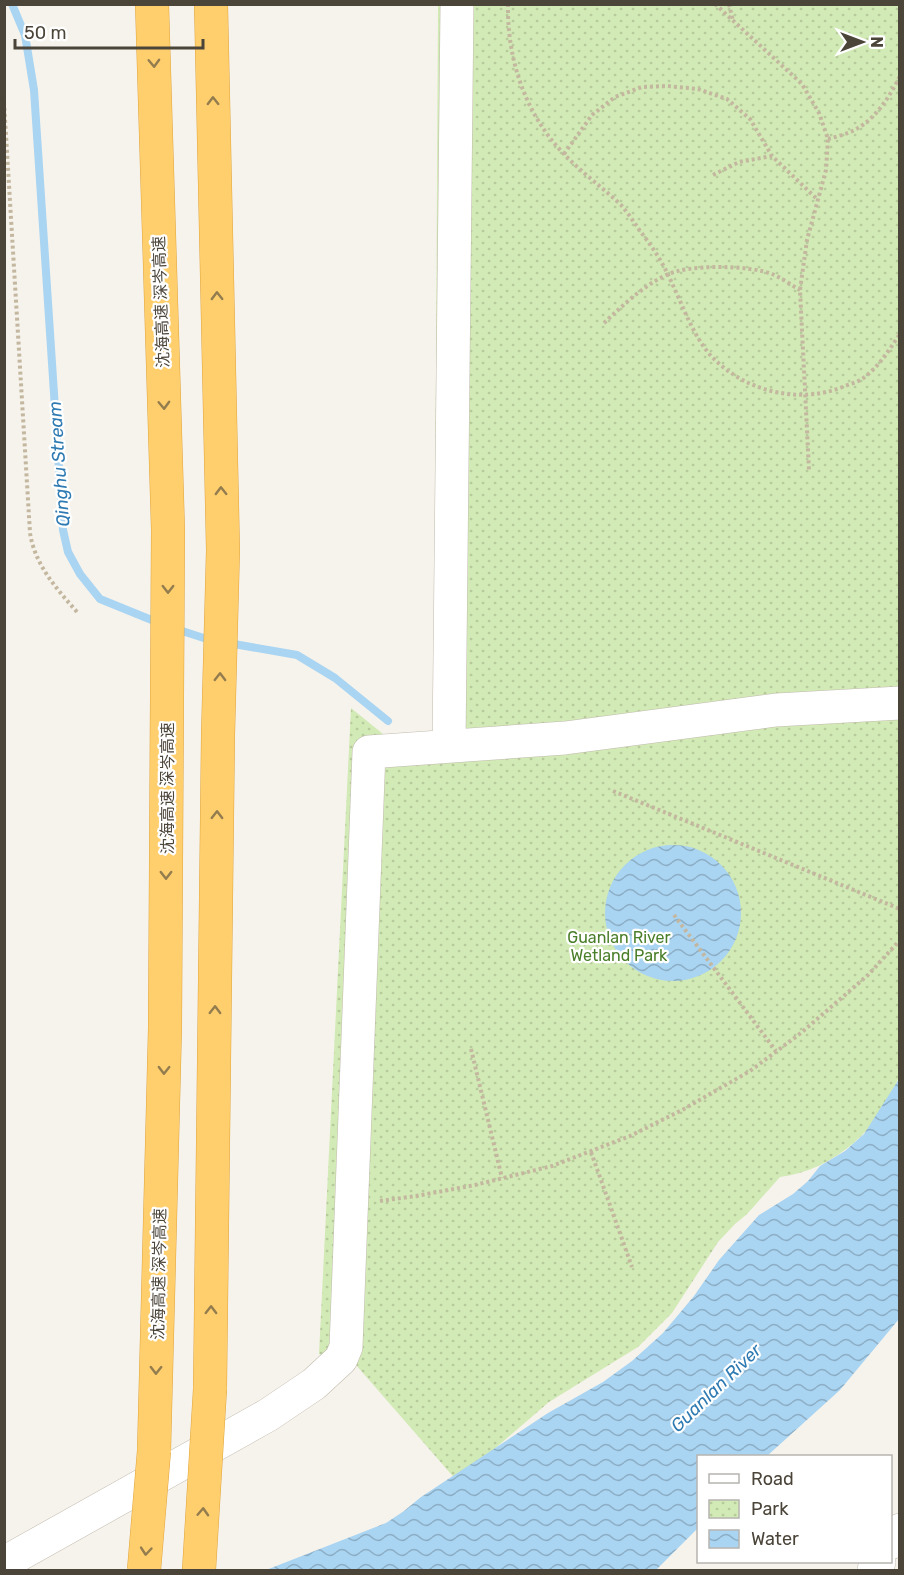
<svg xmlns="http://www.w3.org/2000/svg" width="904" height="1575" viewBox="0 0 904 1575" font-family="Rubik,'Noto Sans SC',sans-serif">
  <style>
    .park { fill: url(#park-dots) }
    .water { fill: url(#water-waves) }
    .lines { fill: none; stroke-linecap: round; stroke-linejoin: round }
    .stream { stroke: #a9d4f2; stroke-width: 8 }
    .minor-casing { stroke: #c2bbae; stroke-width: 34 }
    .highway-casing { stroke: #e0a43c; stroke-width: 34 }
    .path { stroke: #c4b79f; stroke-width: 4; stroke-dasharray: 3 3; stroke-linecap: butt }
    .minor { stroke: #fff; stroke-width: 33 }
    .highway { stroke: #ffcf6e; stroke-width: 33 }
    .highway-bridge-casing { stroke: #e0a43c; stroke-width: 34; stroke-linecap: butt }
    .highway-bridge { stroke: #ffcf6e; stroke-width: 33 }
    .oneway { stroke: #937c4e }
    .labels { text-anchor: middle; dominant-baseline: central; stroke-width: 4.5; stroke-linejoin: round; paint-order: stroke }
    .street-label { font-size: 16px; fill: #4b4439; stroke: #fff }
    .park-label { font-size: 16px; fill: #4a7f2a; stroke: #fff }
    .water-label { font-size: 18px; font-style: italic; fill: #2e7ab2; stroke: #fff }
  </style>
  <defs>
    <pattern id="park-dots" width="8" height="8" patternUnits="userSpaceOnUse" patternTransform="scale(1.5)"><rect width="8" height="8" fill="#d2eab5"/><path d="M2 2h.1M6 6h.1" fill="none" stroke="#b6ca9c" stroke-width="1.8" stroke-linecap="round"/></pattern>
    <pattern id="water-waves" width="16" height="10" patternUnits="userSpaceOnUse" patternTransform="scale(1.5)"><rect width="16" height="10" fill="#a9d4f2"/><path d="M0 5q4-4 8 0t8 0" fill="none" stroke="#8caec5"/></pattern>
  </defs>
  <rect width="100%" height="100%" fill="#f6f3ec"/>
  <!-- park -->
  <path class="park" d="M438,5H899L900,1074C882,1127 835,1170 780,1177L747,1214L735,1224L718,1242L672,1313L638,1347L549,1402L457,1481L356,1365L319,1354L351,708L388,738L434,732Z"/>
  <!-- water -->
  <path class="water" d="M605 913a68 68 0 1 1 136 0a68 68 0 1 1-136 0Z
    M899,1079V1319L840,1390L767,1456H698V1528L656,1570H266L386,1523L404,1511L421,1497L548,1413L603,1382L632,1361L663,1333L694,1296L719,1260L759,1215L793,1194L808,1181L820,1166L845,1151L864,1134Z"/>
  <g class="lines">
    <!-- stream -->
    <path class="stream" d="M12,4L25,35L34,90L63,530L68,552L80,574L100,599L159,623
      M176,629L213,641
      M228,643L297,655L335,678L388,721"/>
    <!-- minor casing -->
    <g class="minor-casing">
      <path id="minor" d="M449,746L457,4
        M890,1543L900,1530
        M4,1563L268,1415L314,1384L341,1359L346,1347L369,752L565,738L776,710L900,703
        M874,1570L879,1562"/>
    </g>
    <!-- highway casing -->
    <g class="highway-casing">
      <path id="highway" d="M152,4L168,530L165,1028L154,1451
        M210,1389L218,735L223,550L211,4"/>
    </g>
    <!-- path -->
    <path class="path" d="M508,4C507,59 525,114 564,154C581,172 602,187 621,205C628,213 634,222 640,231C651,245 662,261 669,277C682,303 692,335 712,357C746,392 800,405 845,386C851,384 857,382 862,379C878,368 889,350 900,334
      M715,4L802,84L819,113L828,139L826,170L807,240L800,290L809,470
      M729,4L733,21
      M4,102L30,533C35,565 56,588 77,612
      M828,139C835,137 843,135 850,132C873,123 889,98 900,76
      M564,154L592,115L615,97L642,87L667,86L698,89L727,99L750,119L772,156L818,200
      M713,175L739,162L772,156
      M604,323C623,305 642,287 666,275C689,264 749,265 772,274C782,278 791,285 800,290
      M613,791L900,909
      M674,915L776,1051
      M471,1049L502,1178
      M591,1152L632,1267
      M380,1201L416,1196L475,1185L552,1166L630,1136L684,1109L750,1071L801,1033L868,975L900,940"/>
    <!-- minor -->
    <use href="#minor" class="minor"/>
    <!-- highway -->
    <use href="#highway" class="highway"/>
    <!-- highway-bridge casing -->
    <g class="highway-bridge-casing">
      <path id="highway-bridge" d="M144,1570L154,1451
        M199,1570L210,1389"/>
    </g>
    <!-- highway-bridge -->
    <use href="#highway-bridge" class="highway-bridge"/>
  </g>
  <!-- one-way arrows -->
  <defs><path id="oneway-chevron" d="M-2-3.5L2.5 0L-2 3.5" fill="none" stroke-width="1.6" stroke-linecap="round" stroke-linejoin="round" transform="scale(1.5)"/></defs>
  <g class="oneway">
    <use href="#oneway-chevron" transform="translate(154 63) rotate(88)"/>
    <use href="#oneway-chevron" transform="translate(213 101) rotate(-91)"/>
    <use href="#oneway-chevron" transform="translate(217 296) rotate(-91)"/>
    <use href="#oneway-chevron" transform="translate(164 405) rotate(88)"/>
    <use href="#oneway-chevron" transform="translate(221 491) rotate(-91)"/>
    <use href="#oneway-chevron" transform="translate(168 589) rotate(90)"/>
    <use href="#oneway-chevron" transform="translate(220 677) rotate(-89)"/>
    <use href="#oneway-chevron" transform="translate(217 815) rotate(-89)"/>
    <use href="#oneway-chevron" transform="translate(166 875) rotate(90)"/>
    <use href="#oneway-chevron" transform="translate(215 1010) rotate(-89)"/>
    <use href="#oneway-chevron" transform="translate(164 1070) rotate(91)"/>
    <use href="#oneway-chevron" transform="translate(211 1310) rotate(-89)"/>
    <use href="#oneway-chevron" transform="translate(156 1370) rotate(91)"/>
    <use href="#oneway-chevron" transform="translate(203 1512) rotate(-87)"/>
    <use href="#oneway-chevron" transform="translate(146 1551) rotate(95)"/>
  </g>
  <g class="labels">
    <!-- street labels -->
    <g class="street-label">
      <text transform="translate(161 302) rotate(-92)">沈海高速 深岑高速</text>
      <text transform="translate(167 788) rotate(-90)">沈海高速 深岑高速</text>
      <text transform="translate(159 1274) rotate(-89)">沈海高速 深岑高速</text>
    </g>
    <!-- park labels -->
    <g class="park-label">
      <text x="619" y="937">Guanlan River<tspan x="619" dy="18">Wetland Park</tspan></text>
    </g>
    <!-- water labels -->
    <g class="water-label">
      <text transform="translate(59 464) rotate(-94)">Qinghu Stream</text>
      <text transform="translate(716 1388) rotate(-44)">Guanlan River</text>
    </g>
  </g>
  <!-- border -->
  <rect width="904" height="1575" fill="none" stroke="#4b4439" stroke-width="12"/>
  <!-- legend -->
  <rect x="697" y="1455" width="195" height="108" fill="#ffffff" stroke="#b7b4b0" stroke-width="1.5"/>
  <rect x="709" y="1474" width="30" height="9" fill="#ffffff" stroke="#b7b4b0" stroke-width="1.5"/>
  <text x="751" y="1485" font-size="18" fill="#4b4439">Road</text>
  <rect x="709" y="1500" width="30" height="18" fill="url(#park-dots)" stroke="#b7b4b0" stroke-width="1.5"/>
  <text x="751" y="1515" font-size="18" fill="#4b4439">Park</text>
  <rect x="709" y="1530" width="30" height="18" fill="url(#water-waves)" stroke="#b7b4b0" stroke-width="1.5"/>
  <text x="751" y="1545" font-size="18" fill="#4b4439">Water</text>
  <!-- north arrow -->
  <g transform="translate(862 42) rotate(90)" stroke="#ffffff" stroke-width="4.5" paint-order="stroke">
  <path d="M0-4.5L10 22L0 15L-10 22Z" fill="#4b4439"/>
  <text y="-9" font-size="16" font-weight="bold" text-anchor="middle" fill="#4b4439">N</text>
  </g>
  <!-- scale -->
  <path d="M15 39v9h188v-9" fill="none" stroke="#4b4439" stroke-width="3"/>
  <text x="24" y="39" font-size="18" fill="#4b4439" stroke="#ffffff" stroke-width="4.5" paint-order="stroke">50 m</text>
</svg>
